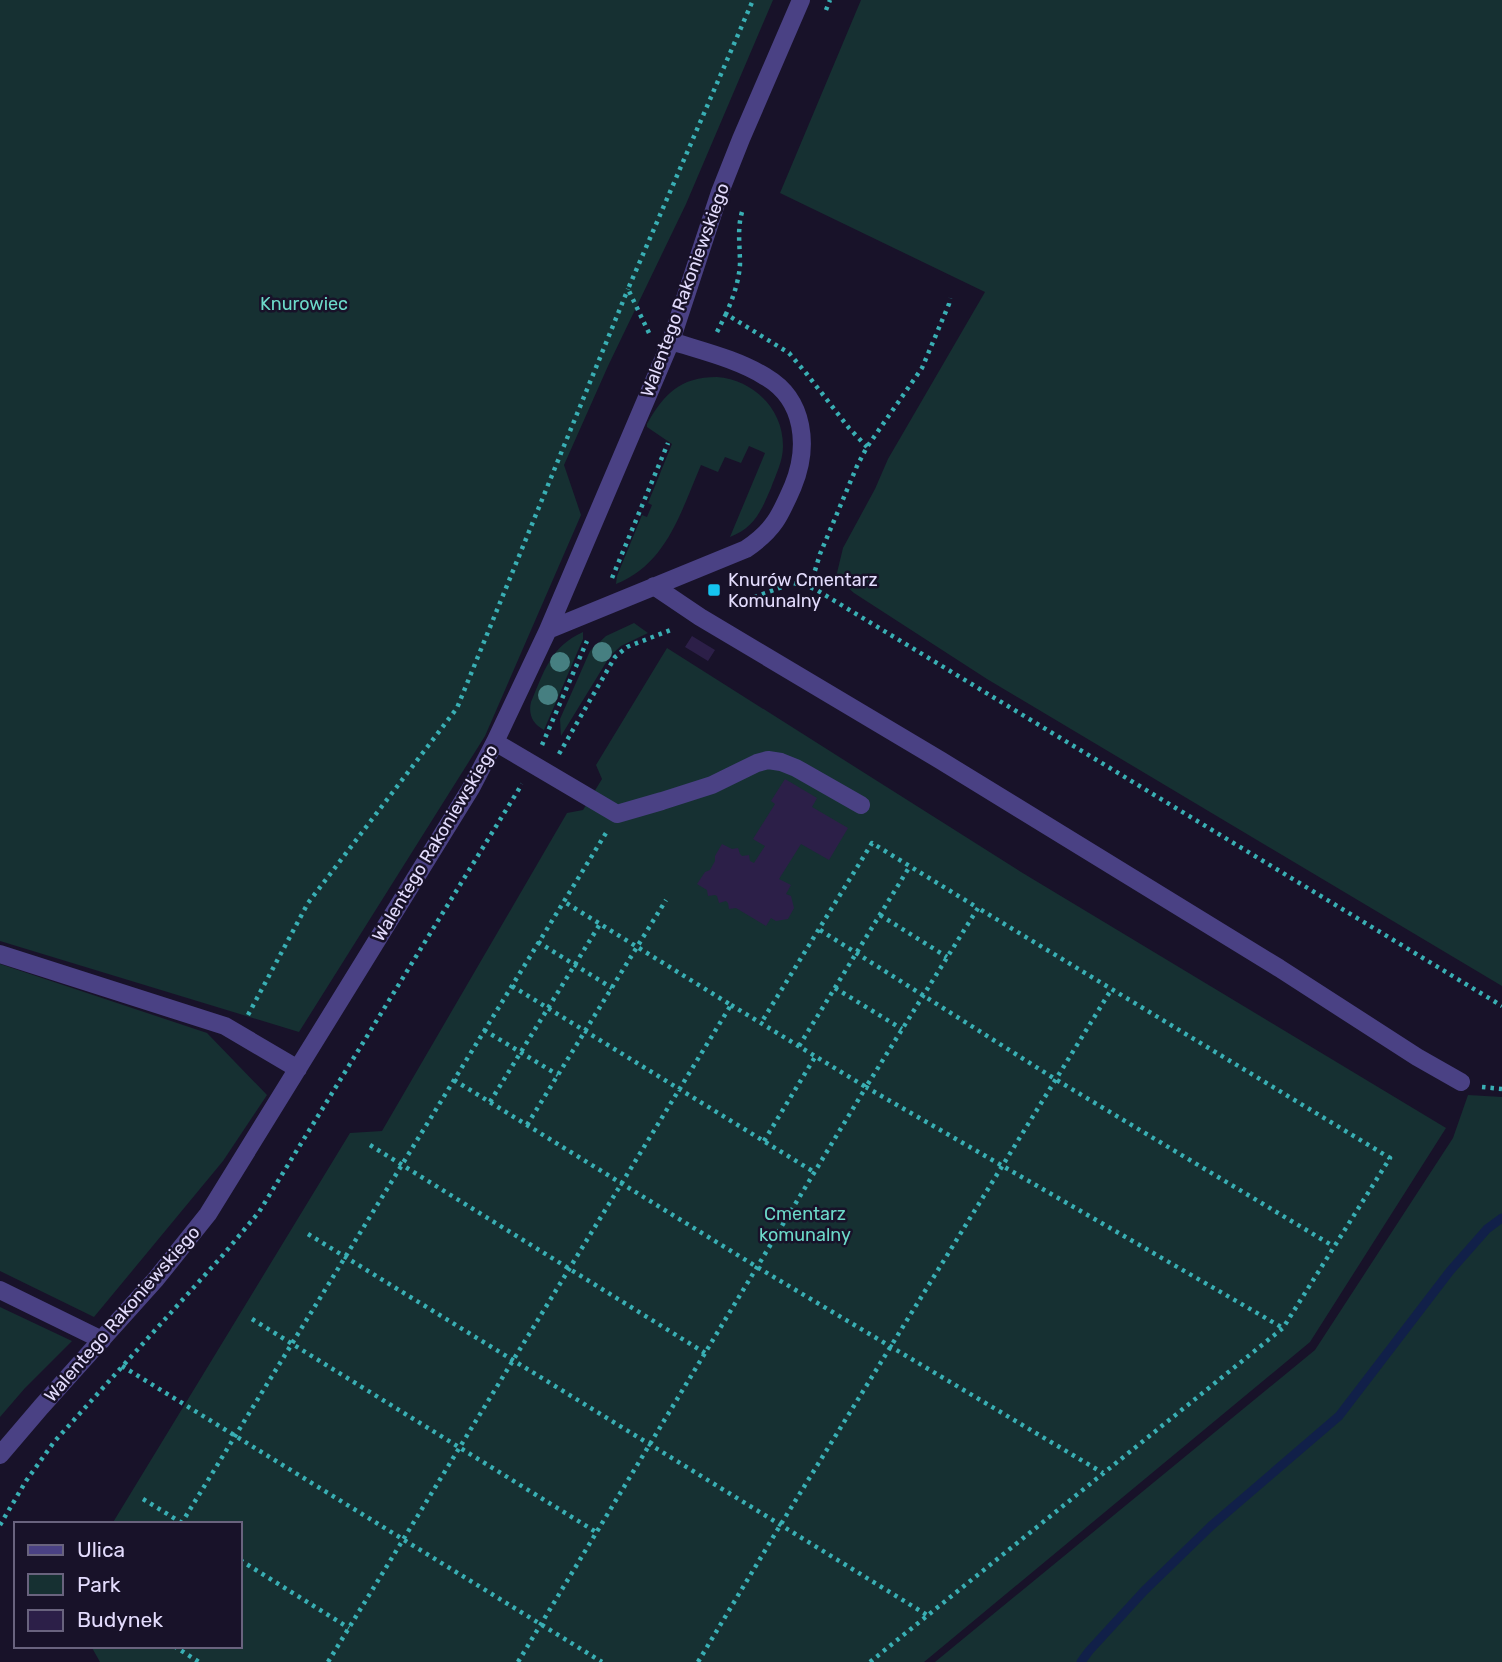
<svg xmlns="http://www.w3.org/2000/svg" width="1502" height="1662" viewBox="0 0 1502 1662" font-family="Rubik,sans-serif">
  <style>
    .green { fill: #163032 }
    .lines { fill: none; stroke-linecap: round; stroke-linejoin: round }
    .stream { stroke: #112049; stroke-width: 9 }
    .building { fill: #2c1f48 }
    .path { stroke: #39afb4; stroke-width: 4.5; stroke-dasharray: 3.5 5; stroke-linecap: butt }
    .minor { stroke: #4a4184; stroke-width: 18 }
    .tree { fill: #467f81 }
    .poi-dot { fill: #15c4f0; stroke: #181229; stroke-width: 2.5 }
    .labels { text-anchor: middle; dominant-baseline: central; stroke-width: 5; stroke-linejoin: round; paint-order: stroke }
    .street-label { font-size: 18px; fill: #e3dcfd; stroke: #181229 }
    .park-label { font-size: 18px; fill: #6cd9c9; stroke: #181229 }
    .poi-label { font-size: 18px; fill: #e3dcfd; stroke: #181229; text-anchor: start }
  </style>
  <rect width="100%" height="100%" fill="#181229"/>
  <!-- green -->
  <path class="green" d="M0,0H773L686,204L608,366L564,465L581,515L485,736L299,1032L0,941Z
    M861,0H1502V986L987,679L854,593L836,577L843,548L875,489L888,459L985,292L780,193Z
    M717,377C753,380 783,408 783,446C783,461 776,474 771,488C761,511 755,527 730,537L765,453L749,446L741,463L725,457L718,472L701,465C681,511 667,564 616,584L617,576L642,515L647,517L652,505L648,503L672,444L647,427V424C664,394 680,377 717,377Z
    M634,623L648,633L621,646L610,656L561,736L560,719L590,651L606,636Z
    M583,632V639L544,730C533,724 528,715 531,702C544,672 550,647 583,632Z
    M667,648L1021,872L1446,1128L1310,1342L924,1662H100L91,1646H240V1524H112L350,1133L382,1131L567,813L583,810L602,779L596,765Z
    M0,964L207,1033L267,1095L223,1161L94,1317L0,1271Z
    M1468,1095L1502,1097V1662H935L1315,1350L1453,1138Z
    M0,1307L72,1341L25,1388L0,1417Z"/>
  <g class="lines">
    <!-- stream -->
    <path class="stream" d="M1081,1662L1089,1651L1144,1591L1211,1526L1339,1416L1450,1271L1487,1229L1502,1218"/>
  </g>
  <!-- building -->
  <path class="building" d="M692,636L715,650L708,661L685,647Z
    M785,779L817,798L812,807L848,828L829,860L801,844L779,879L791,885L786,894L791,896L794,908L788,919L776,921L771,918L766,926L736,908L729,909L728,903L726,901L719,903L717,896L715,895L708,896L707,890L697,884L705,872L710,870L715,861V856L722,844L732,849L738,848L740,854L742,856L749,855L750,861L754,863L765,846L753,839L775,804L771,801Z"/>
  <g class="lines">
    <!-- path -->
    <path class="path" d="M826,10L830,0
      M742,212C737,229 740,246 740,264C739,281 733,298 726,314L789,353L806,373L849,428L867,447
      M717,332L726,314
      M649,333L628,289L753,0
      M612,578L668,443
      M810,587L820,554L857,466L867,447L922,368L949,304L950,298
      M730,606L793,583L803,585L815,589L1502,1006
      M542,745L587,641
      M559,754L615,657L627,647L673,629
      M880,915L947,957
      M820,930L1055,1079L1333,1246
      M538,942L612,988
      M512,986L814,1172
      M835,988L902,1029
      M731,1005C776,1032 821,1060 866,1087L978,908L872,843L761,1023
      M248,1015L308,903L457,708L628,289
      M484,1030L558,1075
      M799,1046L910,866
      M454,1080L757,1267L1103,1473
      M1482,1087L1502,1089
      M490,1102L600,924
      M527,1125L666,900
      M764,1141L815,1057
      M370,1145L705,1353
      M308,1234L927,1615
      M252,1319L596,1532
      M122,1366L602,1662
      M143,1499L182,1523
      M181,1524L606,833
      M0,1525L26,1481L54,1442L223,1255L259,1212L522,784
      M240,1560L349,1628
      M174,1646L199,1662
      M328,1662L731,1005L563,901
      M518,1662L866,1087L1283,1328
      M698,1662L781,1524L1111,990
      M870,1662L1283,1328L1390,1158L978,908"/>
    <!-- minor -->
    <path class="minor" d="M654,586L700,617L940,760L1279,968L1417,1057L1461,1082
      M548,630L746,549C774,530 780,516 793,486C809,447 805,400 766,377C737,359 702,351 671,341
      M495,742L617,814L662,801L712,785L757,763L768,760L781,762L796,768L861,805
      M0,954L225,1026L298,1069
      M0,1290L102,1340
      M0,1455L41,1407L156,1279L208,1214L471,788L495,742L548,630L671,341L720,192L741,139L801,0"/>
  </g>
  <!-- trees -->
  <g class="tree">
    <circle cx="602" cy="652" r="10"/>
    <circle cx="560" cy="662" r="10"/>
    <circle cx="548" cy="695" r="10"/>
  </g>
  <!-- markers -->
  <rect class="poi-dot" x="707" y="583" width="14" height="14" rx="3.5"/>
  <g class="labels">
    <!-- street labels -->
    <g class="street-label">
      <text transform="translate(685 290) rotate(-70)">Walentego Rakoniewskiego</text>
      <text transform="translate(435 843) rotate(-59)">Walentego Rakoniewskiego</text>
      <text transform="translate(122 1314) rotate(-49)">Walentego Rakoniewskiego</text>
    </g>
    <!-- park labels -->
    <g class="park-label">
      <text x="304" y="304">Knurowiec</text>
      <text x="805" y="1214">Cmentarz<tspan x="805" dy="21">komunalny</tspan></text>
    </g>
    <!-- poi labels -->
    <g class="poi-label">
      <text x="728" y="580">Knurów Cmentarz<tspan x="728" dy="21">Komunalny</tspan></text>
    </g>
  </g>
  <!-- legend -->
  <rect x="14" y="1522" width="228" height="126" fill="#181229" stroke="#69637e" stroke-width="2"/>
  <rect x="28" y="1545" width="35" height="10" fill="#4a4184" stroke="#69637e" stroke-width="2"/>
  <text x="77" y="1557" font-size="21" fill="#e3dcfd">Ulica</text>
  <rect x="28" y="1574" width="35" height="21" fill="#163032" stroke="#69637e" stroke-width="2"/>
  <text x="77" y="1592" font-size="21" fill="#e3dcfd">Park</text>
  <rect x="28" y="1610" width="35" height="21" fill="#2c1f48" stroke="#69637e" stroke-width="2"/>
  <text x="77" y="1627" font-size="21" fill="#e3dcfd">Budynek</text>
</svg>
